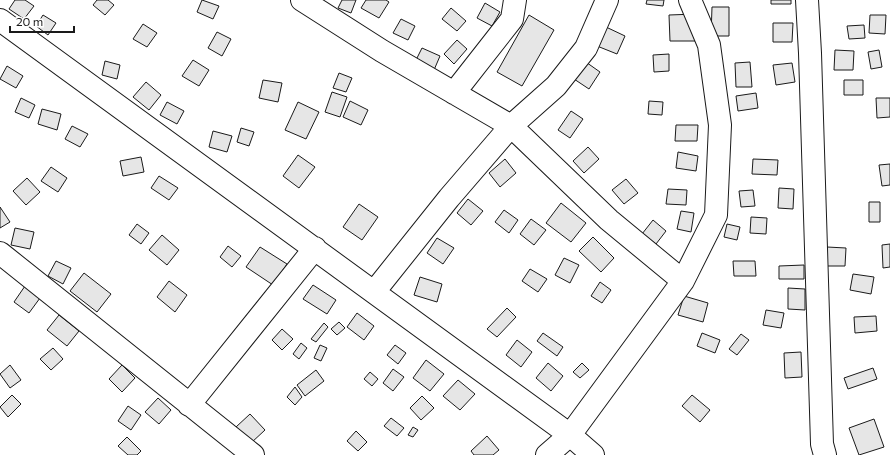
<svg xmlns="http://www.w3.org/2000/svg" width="890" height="455" viewBox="0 0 890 455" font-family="Commissioner,sans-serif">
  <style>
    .building { fill: #e6e6e6; stroke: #1a1a1a }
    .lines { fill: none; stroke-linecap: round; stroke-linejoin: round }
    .minor-casing { stroke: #1a1a1a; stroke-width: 24 }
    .minor { stroke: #fff; stroke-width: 22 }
  </style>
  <rect width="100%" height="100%" fill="#fff"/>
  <!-- building -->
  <path class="building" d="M15,0H25L34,6L24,19L9,9Z
    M97,0H108L114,5L105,15L93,5Z
    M202,0L219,6L213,19L197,12Z
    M342,0H356L351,13L338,8Z
    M366,0H386L389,2L379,18L361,8Z
    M647,0H664L663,6L646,4Z
    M771,0H791V4H771Z
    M485,3L500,12L492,26L477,18Z
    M712,7H729V36H711Z
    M451,8L466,21L457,31L442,19Z
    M696,14L697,41H670L669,15Z
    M43,15L56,23L48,35L36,26Z
    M529,15L554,30L522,86L497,72Z
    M870,15H886L885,34L869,33Z
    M401,19L415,26L408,40L393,33Z
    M773,23H793L792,42H773Z
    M143,24L157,33L147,47L133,39Z
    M864,25L865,38L849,39L847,26Z
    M606,27L625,36L617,54L597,46Z
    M217,32L231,39L222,56L208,48Z
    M457,40L467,49L454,64L444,54Z
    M422,48L440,56L434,70L415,62Z
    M835,50L854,51L853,70H834Z
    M879,50L882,67L871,69L868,52Z
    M669,54V71L654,72L653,55Z
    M193,60L209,70L199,86L182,76Z
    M583,60L600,72L589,89L571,77Z
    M105,61L120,65L117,79L102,75Z
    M750,62L752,87H736L735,63Z
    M792,63L795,82L776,85L773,65Z
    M7,66L23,76L16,88L0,79Z
    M339,73L352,78L346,92L333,88Z
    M263,80L282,83L278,102L259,98Z
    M844,80H863V95H844Z
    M146,82L161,95L149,110L133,97Z
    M332,92L347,97L340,117L325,112Z
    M756,93L758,108L738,111L736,96Z
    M21,98L35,105L29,118L15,112Z
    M876,98H890V117L877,118Z
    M350,101L368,110L361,125L343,117Z
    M649,101L663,102L662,115L648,114Z
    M167,102L184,111L177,124L160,115Z
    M298,102L319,112L306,139L285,130Z
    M42,109L61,114L57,130L38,124Z
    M571,111L583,119L570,138L558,130Z
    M676,125H698L697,141H675Z
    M72,126L88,134L80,147L65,139Z
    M241,128L254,132L249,146L237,142Z
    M213,131L232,136L227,152L209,147Z
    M588,147L599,159L584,173L573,161Z
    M678,152L698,156L696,171L676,168Z
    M298,155L315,167L299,188L283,176Z
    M141,157L144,172L123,176L120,161Z
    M505,159L516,173L500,187L489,173Z
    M753,159L778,160L777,175L752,174Z
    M890,164V185L882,186L879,165Z
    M51,167L67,178L58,192L41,181Z
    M159,176L178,188L169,200L151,188Z
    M27,178L40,192L26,205L13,191Z
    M626,179L638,193L624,204L612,190Z
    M779,188L794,189L793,209L778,208Z
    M668,189L687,190L686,205L666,204Z
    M753,190L755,206L741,207L739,191Z
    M468,199L483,211L471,225L457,213Z
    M869,202H880V222H869Z
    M561,203L586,223L571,242L546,223Z
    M359,204L378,217L362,240L343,227Z
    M0,207L10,222L0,228Z
    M504,210L518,220L509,233L495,222Z
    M681,211L694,213L691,232L677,229Z
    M751,217L767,218L766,234L750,233Z
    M531,219L546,230L534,245L520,234Z
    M653,220L666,231L656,244L642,234Z
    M137,224L149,233L141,244L129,235Z
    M727,224L740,227L737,240L724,237Z
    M15,228L34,232L30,249L11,245Z
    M162,235L179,250L167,265L149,250Z
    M593,237L614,258L601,272L579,251Z
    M437,238L454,248L443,264L427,253Z
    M890,244V267L883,268L882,245Z
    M228,246L241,256L232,267L220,257Z
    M260,247L287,264L273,285L246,267Z
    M827,247L846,248L845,266H827Z
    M564,258L579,265L570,283L555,275Z
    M56,261L71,268L63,284L48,276Z
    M733,261H755L756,276H734Z
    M804,265V279H779V266Z
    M530,269L547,279L538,292L522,281Z
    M84,273L111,294L97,312L70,291Z
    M853,274L874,277L871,294L850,290Z
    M420,277L442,284L437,302L414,295Z
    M169,281L187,295L175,312L157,297Z
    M600,282L611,290L602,303L591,296Z
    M313,285L336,300L327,314L303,299Z
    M25,286L40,298L29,313L14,302Z
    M788,288L805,289V310L788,309Z
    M684,296L708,303L703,322L678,315Z
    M507,308L516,317L497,337L487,329Z
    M766,310L784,313L781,328L763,325Z
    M357,313L374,326L364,340L347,327Z
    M59,315L79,331L67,346L47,330Z
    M876,316L877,331L855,333L854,317Z
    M339,322L345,328L337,335L331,329Z
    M324,323L328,327L316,342L311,339Z
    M282,329L293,339L282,350L272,340Z
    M543,333L563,347L557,356L537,341Z
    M702,333L720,340L715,353L697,346Z
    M741,334L749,340L737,355L729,349Z
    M517,340L532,352L521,367L506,355Z
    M301,343L307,348L299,359L293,354Z
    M320,345L327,348L321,361L314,358Z
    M395,345L406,353L398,364L387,355Z
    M53,348L63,359L51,370L40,359Z
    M801,352L802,377L785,378L784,353Z
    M426,360L444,374L430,391L413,378Z
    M548,363L563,376L551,391L536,378Z
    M582,363L589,370L580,378L573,372Z
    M10,365L21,380L10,388L0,374Z
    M122,365L135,378L122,392L109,379Z
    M873,368L877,379L848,389L844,378Z
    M393,369L404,377L393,391L383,383Z
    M316,370L324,381L305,396L297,385Z
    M370,372L378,379L372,386L364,379Z
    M458,380L475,394L460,410L443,396Z
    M295,387L302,397L295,405L287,397Z
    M12,395L21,404L8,417L0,407Z
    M692,395L710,410L700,422L682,406Z
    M422,396L434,408L421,420L410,408Z
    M158,398L171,410L159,424L145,412Z
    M128,406L141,415L131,430L118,421Z
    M250,414L265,430L251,443L236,427Z
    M391,418L404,428L397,436L384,426Z
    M874,419L884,447L859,455L849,428Z
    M413,427L418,430L413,437L408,435Z
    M356,431L367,442L358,451L347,441Z
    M487,436L499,450L493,455H474L471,451Z
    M127,437L141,451L137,455H128L118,446Z"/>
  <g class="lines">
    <!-- minor casing -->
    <g class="minor-casing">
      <path id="minor" d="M302,0L382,51L511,126L609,220L683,281
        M807,0L810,53L822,444L825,455
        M0,20L570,435L593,455
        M454,93L512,19L515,0
        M0,253L253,455
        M374,292L449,198L511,126L556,86L586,48L607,0
        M189,405L315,248
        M547,455L570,435L683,281L716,215L720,125L709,45L690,0"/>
    </g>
    <!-- minor -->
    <use href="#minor" class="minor"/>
  </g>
  <!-- scale -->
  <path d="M10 26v6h64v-6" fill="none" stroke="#1a1a1a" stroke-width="2"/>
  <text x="16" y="26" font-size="12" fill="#1a1a1a" stroke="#ffffff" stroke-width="3" paint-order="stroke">20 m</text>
</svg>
